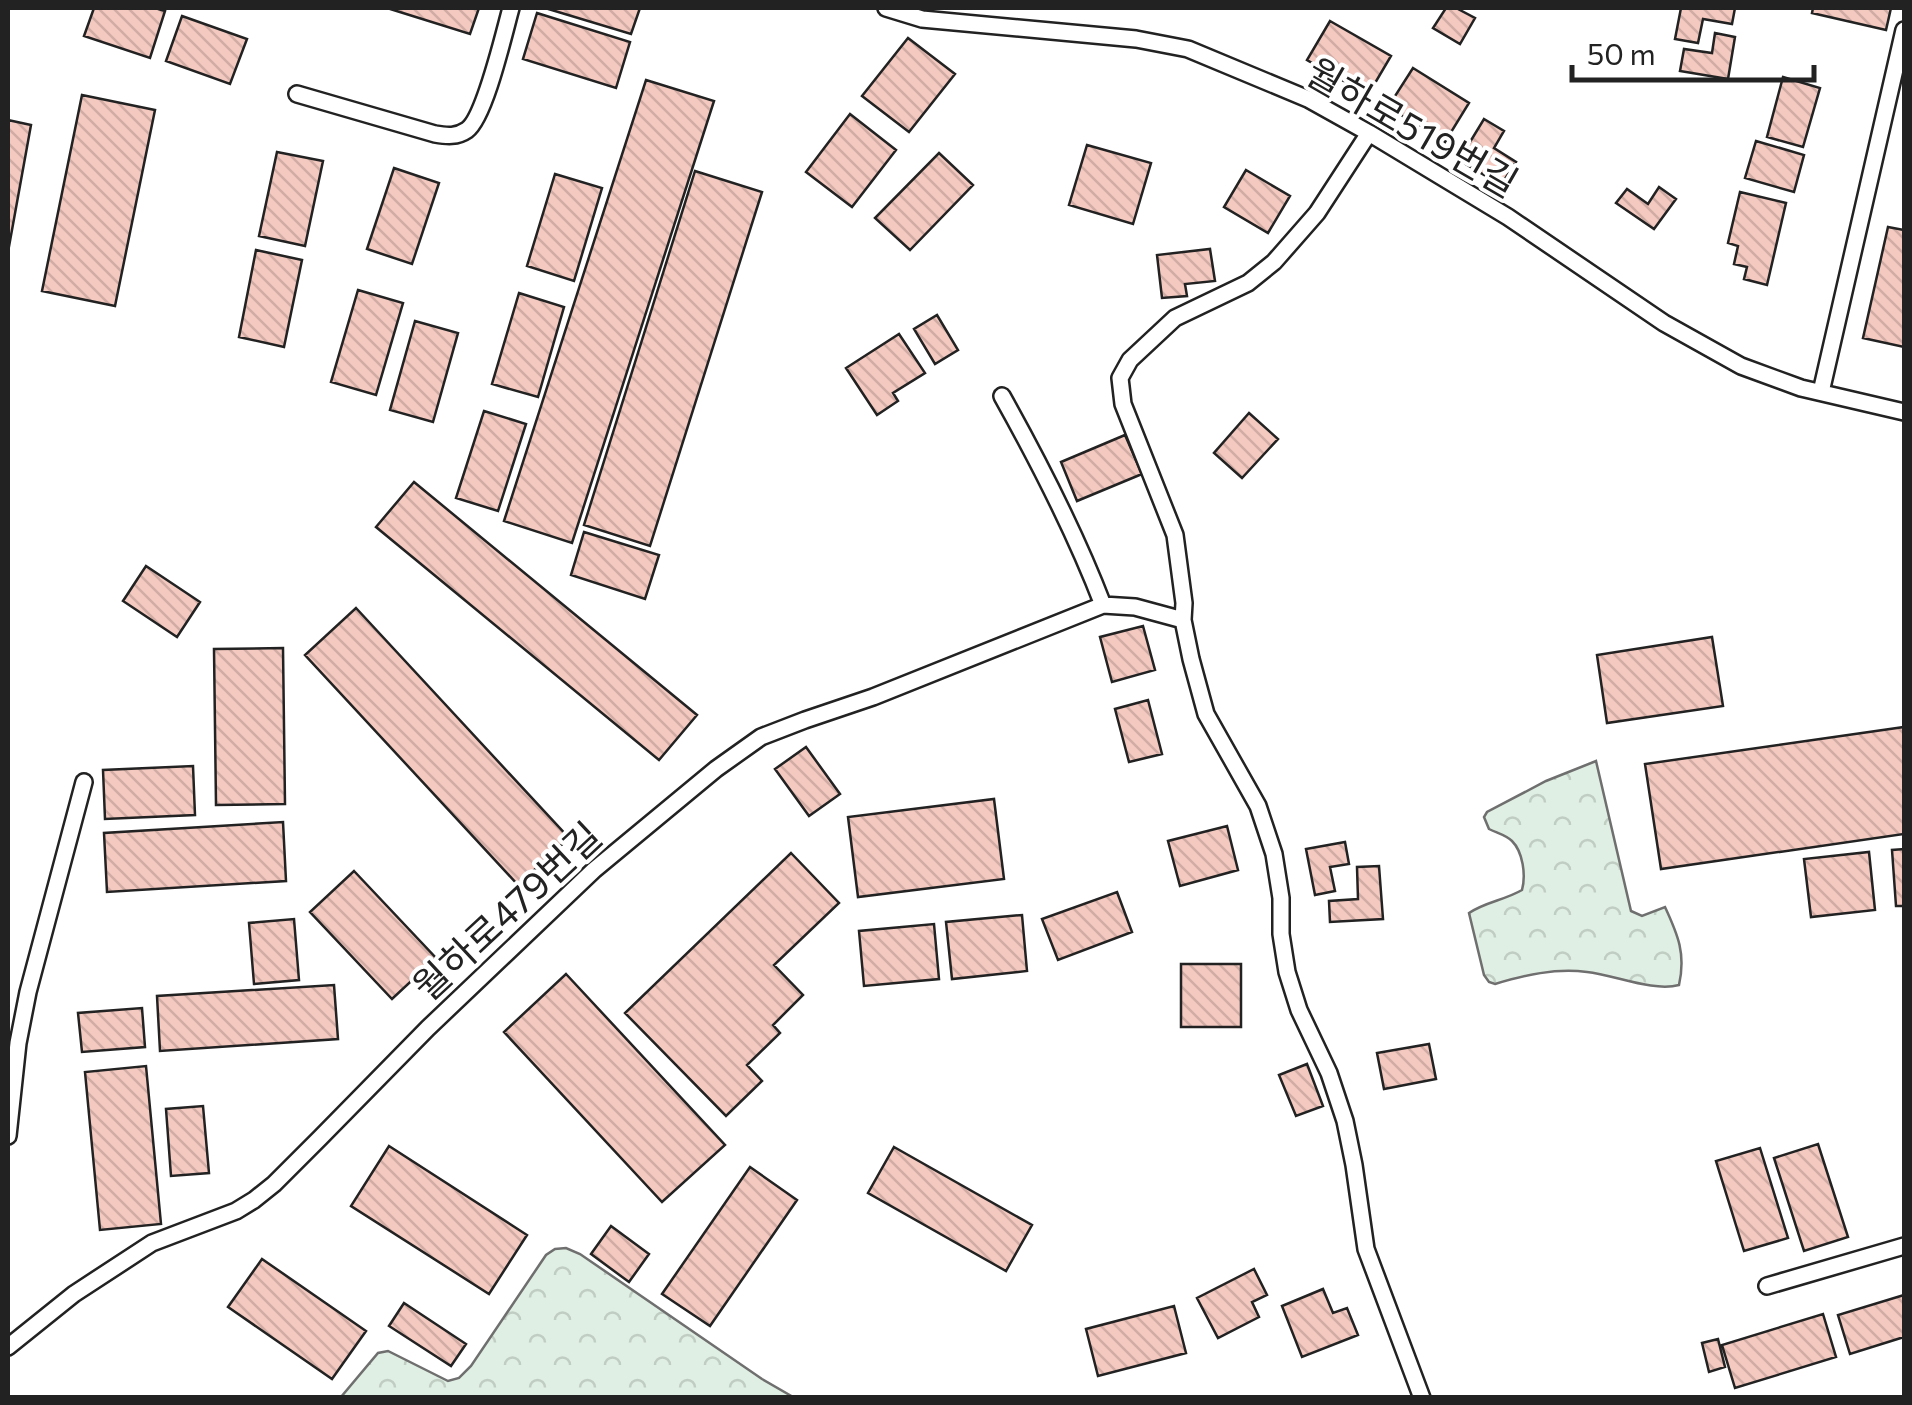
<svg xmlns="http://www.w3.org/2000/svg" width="1912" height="1405" viewBox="0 0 1912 1405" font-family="Commissioner,'Noto Sans KR',sans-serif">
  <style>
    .forest { fill: url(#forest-crowns); stroke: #6f6f6f; stroke-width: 2.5 }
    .building { fill: url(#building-back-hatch); stroke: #222; stroke-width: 2.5 }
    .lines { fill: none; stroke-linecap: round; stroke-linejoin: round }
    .lane-casing { stroke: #222; stroke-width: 20 }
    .lane { stroke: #fff; stroke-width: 15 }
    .labels { text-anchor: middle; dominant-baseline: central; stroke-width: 8; stroke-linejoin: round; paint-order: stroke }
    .street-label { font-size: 38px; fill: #222; stroke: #fff }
  </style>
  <defs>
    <pattern id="forest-crowns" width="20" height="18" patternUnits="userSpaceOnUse" patternTransform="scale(2.5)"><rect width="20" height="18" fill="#e0efe3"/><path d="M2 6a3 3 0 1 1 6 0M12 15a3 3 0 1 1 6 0" fill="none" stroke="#c0cdc2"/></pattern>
    <pattern id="building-back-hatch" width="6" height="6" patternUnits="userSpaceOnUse" patternTransform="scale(2.5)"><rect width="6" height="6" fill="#f3c9c0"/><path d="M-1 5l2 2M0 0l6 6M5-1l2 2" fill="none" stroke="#d0aca5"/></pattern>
  </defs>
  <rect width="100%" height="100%" fill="#fff"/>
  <!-- forest -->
  <path class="forest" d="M1596,761L1631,911L1642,916L1665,907C1678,935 1686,954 1679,985C1653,992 1615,975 1587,972C1555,968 1525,975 1495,984L1489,982L1484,975L1469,913C1485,902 1505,900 1522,890C1526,875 1523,852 1512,841C1506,835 1497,833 1489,829L1484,817L1487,812L1546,781Z
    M555,1249L566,1248L580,1254L762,1379L793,1397H341L378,1353L388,1351L448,1381L459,1378L471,1366L546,1255Z"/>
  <!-- building -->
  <path class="building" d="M94,8H155L165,11L150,58L84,36Z
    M387,8H479L470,34Z
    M545,8H640L631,34Z
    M1446,8H1456L1475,18L1460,44L1433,28Z
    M1681,8H1735L1732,24L1703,19L1698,43L1675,39Z
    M1813,8H1891L1886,30L1812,13Z
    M537,13L630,42L616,88L523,59Z
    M182,16L247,39L230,84L166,61Z
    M1330,21L1391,56L1368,95L1307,60Z
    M1715,33L1735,37L1728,79L1680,71L1684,49L1712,53Z
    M908,38L955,74L909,132L862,96Z
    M1413,68L1469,103L1445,142L1388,107Z
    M1783,77L1820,88L1803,147L1767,137Z
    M646,80L714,101L572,543L504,521Z
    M82,95L155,110L115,306L42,291Z
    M850,114L896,150L852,207L806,172Z
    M1484,119L1504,131L1494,148L1516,162L1501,185L1459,160Z
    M8,120L31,125L8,252Z
    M1756,141L1804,155L1794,192L1745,178Z
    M1087,145L1151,163L1133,224L1069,205Z
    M277,152L323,161L305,246L259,236Z
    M939,153L973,185L910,250L875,218Z
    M394,168L439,183L412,264L367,249Z
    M1246,170L1290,196L1268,233L1224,207Z
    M695,171L762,192L650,546L584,525Z
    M555,174L602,188L574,281L527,266Z
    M1659,187L1676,199L1654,229L1616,203L1627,189L1648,204Z
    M1740,192L1786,203L1767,285L1744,279L1747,267L1734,264L1738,246L1728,243Z
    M1888,227L1904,230V347L1863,338Z
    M1210,249L1215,281L1185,284L1187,296L1162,298L1157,255Z
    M256,250L302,260L284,347L239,337Z
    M358,290L403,303L376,395L331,382Z
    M519,293L564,307L538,397L492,384Z
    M937,315L958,350L935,364L914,329Z
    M415,321L458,333L433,422L390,410Z
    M899,334L925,373L893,393L898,401L877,415L846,368Z
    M484,411L526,424L498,511L456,498Z
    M1249,413L1278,439L1242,478L1214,453Z
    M1125,435L1142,474L1077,501L1061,462Z
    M414,482L697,715L659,760L376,527Z
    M584,532L659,555L645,599L571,575Z
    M146,566L200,602L177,637L123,601Z
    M356,608L569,838L518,885L305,655Z
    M1143,626L1155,670L1112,682L1100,637Z
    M1712,637L1723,706L1607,723L1597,655Z
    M283,648L285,804L216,805L214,649Z
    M1148,700L1162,754L1129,762L1115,709Z
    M1904,727V834L1661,869L1645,764Z
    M806,747L840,794L809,816L775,769Z
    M193,766L195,815L105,819L103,770Z
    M994,799L1004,879L858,897L848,817Z
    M283,822L286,881L107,892L104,833Z
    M1227,826L1238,870L1180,886L1168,841Z
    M1345,842L1349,864L1330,867L1335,891L1315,895L1306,849Z
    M1904,849V906H1896L1892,850Z
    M1869,852L1875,910L1811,917L1804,859Z
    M791,853L839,903L774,965L803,995L773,1025L780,1033L747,1065L762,1081L726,1116L625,1013Z
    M1379,866L1383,919L1330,922L1329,901L1358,899L1357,867Z
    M354,871L436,958L392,999L310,912Z
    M1117,892L1132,932L1058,960L1042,919Z
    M1022,915L1027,971L952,979L946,922Z
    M294,919L299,980L254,984L249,923Z
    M934,924L939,979L864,986L859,931Z
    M1181,964H1241V1027H1181Z
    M566,974L725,1145L662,1202L504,1032Z
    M334,985L338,1039L160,1051L157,996Z
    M142,1008L145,1047L82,1052L78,1013Z
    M1429,1044L1436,1079L1384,1089L1377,1053Z
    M1307,1064L1323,1106L1296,1116L1279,1075Z
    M146,1066L161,1224L100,1230L85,1072Z
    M203,1106L209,1173L171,1176L166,1109Z
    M1818,1144L1848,1237L1804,1251L1774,1158Z
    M389,1146L527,1235L489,1294L351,1206Z
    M894,1147L1032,1225L1006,1271L868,1193Z
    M1760,1148L1788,1238L1744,1251L1716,1161Z
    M750,1167L797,1200L710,1326L662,1294Z
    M611,1226L649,1254L629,1282L591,1254Z
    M262,1259L366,1331L332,1379L228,1307Z
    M1254,1269L1267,1295L1252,1302L1259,1317L1218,1338L1197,1298Z
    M1323,1289L1333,1313L1347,1308L1358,1335L1302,1357L1282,1306Z
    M1904,1295V1337L1850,1354L1838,1315Z
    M404,1303L466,1344L451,1366L389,1326Z
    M1174,1306L1186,1353L1098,1376L1086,1329Z
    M1823,1314L1836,1357L1735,1388L1722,1345Z
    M1718,1339L1725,1367L1709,1372L1702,1343Z"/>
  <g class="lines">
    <!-- lane casing -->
    <g class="lane-casing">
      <path id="lane" d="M886,8L922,19L1136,39L1188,49L1308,99L1369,133L1508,217L1664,323L1741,366L1801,388L1904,412
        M297,94L435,134C447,136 457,137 467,130C485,117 504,33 511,8
        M1369,133L1317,213L1274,262L1248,283L1175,318L1130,360L1120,378L1123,404L1175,535L1184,603L1183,620L1191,659L1206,714L1258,806L1274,854L1281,898V934L1287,972L1299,1010L1329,1073L1345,1121L1354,1165L1366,1249L1422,1398
        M1821,392L1904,30
        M1002,396C1040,464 1075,532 1103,605L1135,607L1183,620
        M8,1136L18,1043L28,992L84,782
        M1767,1286L1904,1246
        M8,1347L74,1294L152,1243L236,1211L254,1200L274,1184L320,1138L428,1028L594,870L716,769L761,737L805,720L873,697L1103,605"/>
    </g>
    <!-- lane -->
    <use href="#lane" class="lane"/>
  </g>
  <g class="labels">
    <!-- street labels -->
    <g class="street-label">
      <text transform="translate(1413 126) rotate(30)">월하로519번길</text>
      <text transform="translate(506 910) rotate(-43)">월하로479번길</text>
    </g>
  </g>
  <!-- border -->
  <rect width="1912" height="1405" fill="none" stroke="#222222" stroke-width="20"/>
  <!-- scale -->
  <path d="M1572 65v15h242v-15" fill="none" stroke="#222222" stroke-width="5"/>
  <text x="1587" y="65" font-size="30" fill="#222222" stroke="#ffffff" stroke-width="8" paint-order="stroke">50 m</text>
</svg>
